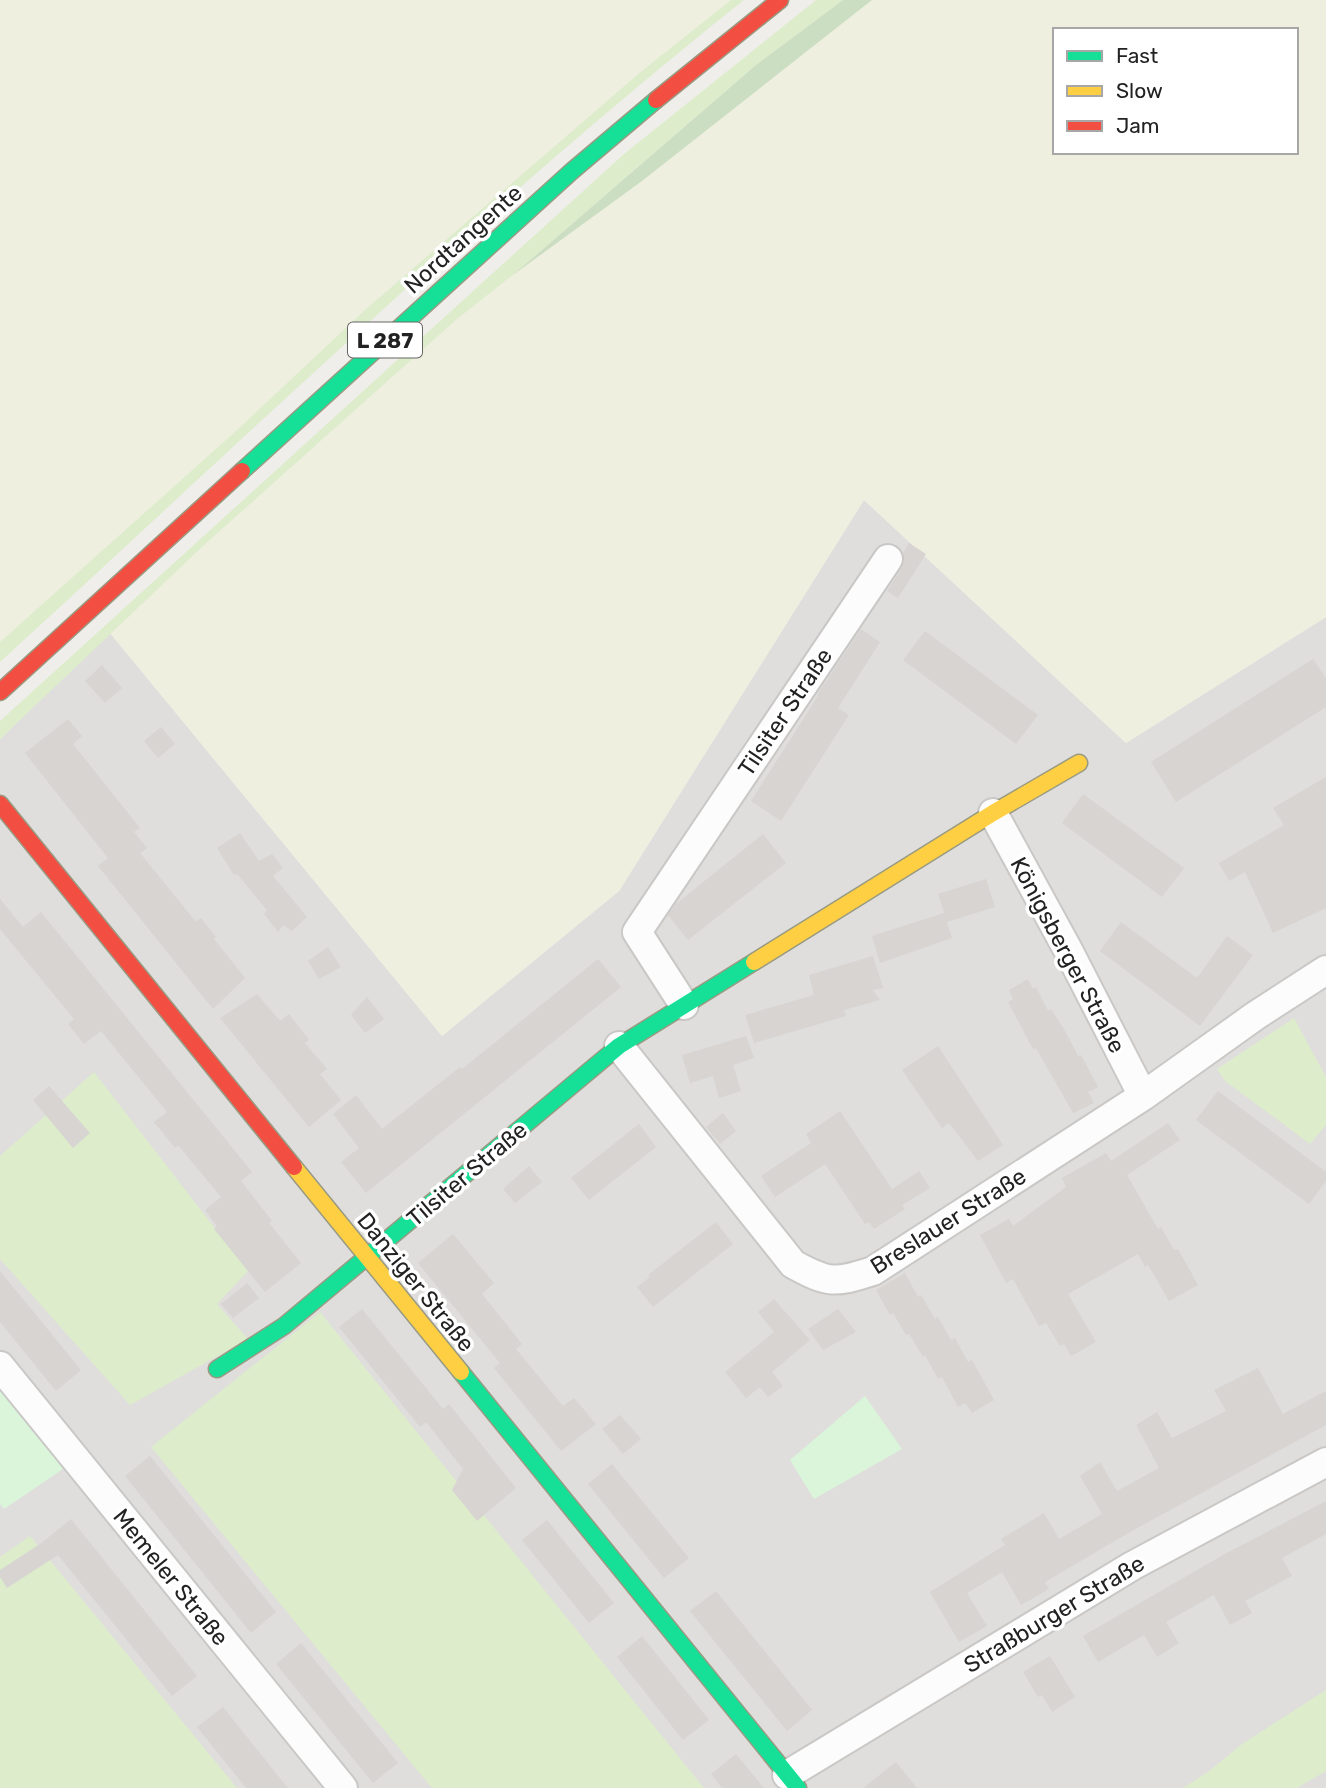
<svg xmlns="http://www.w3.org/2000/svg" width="1326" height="1788" viewBox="0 0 1326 1788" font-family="Rubik,sans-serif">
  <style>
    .residential { fill: #dfdedc }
    .farmland { fill: #efefdf; fill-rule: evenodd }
    .grass { fill: #ddeccb }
    .forest { fill: #cbdec1 }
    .park { fill: #daf5da }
    .building { fill: #d7d4d2 }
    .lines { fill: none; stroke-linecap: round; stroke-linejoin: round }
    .street-casing { stroke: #c9c8c7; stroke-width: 32 }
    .fast-casing { stroke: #999a82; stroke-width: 19 }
    .slow-casing { stroke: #999a82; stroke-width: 19 }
    .jam-casing { stroke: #999a82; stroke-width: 19 }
    .street { stroke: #fdfcfc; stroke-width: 28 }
    .fast { stroke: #16e098; stroke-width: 16 }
    .slow { stroke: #ffcf43; stroke-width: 16 }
    .jam { stroke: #f24e42; stroke-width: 16 }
    .labels { text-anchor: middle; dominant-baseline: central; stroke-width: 7; stroke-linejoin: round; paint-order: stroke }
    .shield { fill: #fff; stroke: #646464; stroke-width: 2 }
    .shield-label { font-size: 21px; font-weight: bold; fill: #222 }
    .street-label { font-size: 23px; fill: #222; stroke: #fff }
  </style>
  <rect width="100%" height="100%" fill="#f0eeeb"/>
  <!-- residential -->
  <path class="residential" d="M864,500L1126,743L1326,617V1788H0V739L110,633L442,1036L619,891Z"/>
  <!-- farmland -->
  <path class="farmland" d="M0,0H731L643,70L366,309L236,431L0,642Z
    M872,0H1326V617L1126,743L864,500L619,891L442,1036L110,633L203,546L457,319L513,275L642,181ZM1055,30H1296V152H1055Z"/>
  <!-- grass -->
  <path class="grass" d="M731,0H744C484,207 245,438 0,662V642L236,431L366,309L643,70Z
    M816,0H843L756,65L513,275L457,319L203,546L0,739V721L624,154Z
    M1294,1018L1326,1077V1125L1310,1144L1225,1081L1217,1069Z
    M94,1072L248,1271L217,1304L248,1339L130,1405L0,1259V1156Z
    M320,1312L704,1788H432L151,1447Z
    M30,1536L237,1788H0V1557Z
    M1326,1690V1771L1297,1788H1183L1208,1772L1242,1744Z"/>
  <!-- forest -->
  <path class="forest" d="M843,0H872L642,181L513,275L756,65Z"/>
  <!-- park -->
  <path class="park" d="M0,1389L66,1467L4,1509L0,1504Z
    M865,1396L902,1449L814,1499L790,1460Z"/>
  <!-- building -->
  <path class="building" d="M909,543L926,554L898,598L887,591L902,568L904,561L903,553Z
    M861,629L880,642L838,708L849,715L781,821L751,801L818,696L817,695Z
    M925,631L1038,715L1016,744L903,660Z
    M1313,659L1326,678V707L1176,802L1151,762Z
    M102,665L122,688L105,703L85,681Z
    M68,719L82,736L73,744L140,828L134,832L147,848L140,853L196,922L201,918L216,937L214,939L245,978L213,1009L98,866L108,858L25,753Z
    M161,727L175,744L158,758L144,741Z
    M1326,777V908L1273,933L1245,872L1229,881L1219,863L1284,825L1273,808Z
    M1083,794L1184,868L1162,897L1062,823Z
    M240,833L259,861L272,854L283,868L273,876L307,917L292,931L283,925L278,932L264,914L267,910L237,874L234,875L217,848Z
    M763,834L786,863L688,940L668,915L676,904Z
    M986,879L995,907L947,922L952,938L880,963L872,936L944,913L947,922L938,894Z
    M0,899L23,927L41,912L252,1172L241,1181L272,1221L269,1223L301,1263L265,1292L214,1229L217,1226L205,1210L221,1197L178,1145L175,1148L154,1122L167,1112L101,1031L84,1044L68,1024L74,1019L0,929Z
    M1121,922L1197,978L1227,936L1253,955L1200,1026L1100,951Z
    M328,947L341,967L319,979L308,961Z
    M873,956L883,988L873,990L880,1000L844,1010L846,1016L754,1043L745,1015L814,995L809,975Z
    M598,959L621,987L366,1193L341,1162L359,1148L333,1114L356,1095L382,1129L460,1067L462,1069Z
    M1028,979L1033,989L1036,987L1048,1011L1051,1009L1064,1029L1078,1056L1081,1055L1098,1087L1088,1092L1094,1103L1073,1113L1036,1048L1033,1049L1008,1002L1013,999L1009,990Z
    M257,994L280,1021L289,1014L309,1040L305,1043L327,1069L320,1074L341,1100L309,1127L220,1018Z
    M367,997L384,1019L365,1033L351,1015Z
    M746,1036L754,1058L733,1065L741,1091L719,1098L713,1076L690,1083L682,1055Z
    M938,1046L1003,1145L978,1161L949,1123L942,1128L902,1070Z
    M49,1086L90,1133L73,1148L33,1100Z
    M1218,1091L1326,1172V1181L1309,1204L1196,1120Z
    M840,1111L892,1189L919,1171L930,1188L902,1205L905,1209L874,1229L869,1222L865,1224L825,1164L775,1197L761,1176L811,1143L806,1134Z
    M723,1113L736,1131L720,1144L706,1127Z
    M1168,1123L1180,1140L1127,1175L1158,1229L1161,1227L1174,1250L1178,1249L1198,1285L1169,1301L1148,1265L1145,1267L1138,1254L1068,1294L1096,1342L1071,1356L1064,1344L1060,1346L1046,1323L1039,1326L1013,1279L1006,1283L980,1235L1009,1219L1013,1226L1066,1187L1062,1178L1106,1153L1111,1161Z
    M639,1124L656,1147L589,1200L571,1178Z
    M529,1166L542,1182L515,1203L503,1189Z
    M716,1222L733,1244L653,1307L637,1287L650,1277L648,1275Z
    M453,1234L494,1283L482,1294L522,1344L516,1349L563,1406L574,1398L596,1424L561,1451L494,1368L500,1363L418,1263Z
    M0,1271L81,1370L56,1391L0,1322Z
    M905,1273L918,1297L921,1295L935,1319L938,1317L951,1340L955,1338L968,1362L972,1360L994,1400L972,1413L965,1403L958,1407L942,1377L938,1379L925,1355L923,1357L909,1334L906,1335L893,1313L890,1315L876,1290Z
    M247,1283L259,1298L233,1318L221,1304Z
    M774,1299L810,1340L772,1372L783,1386L768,1397L760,1387L746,1398L725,1372L774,1332L758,1312Z
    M362,1309L443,1409L449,1404L516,1488L477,1521L452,1490L463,1469L426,1422L420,1427L339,1327Z
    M838,1309L856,1332L823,1350L808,1329Z
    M1258,1368L1283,1414L1326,1391V1425L1130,1532L1045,1582L1049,1589L1021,1605L1002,1572L967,1593L987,1626L959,1642L930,1592L1005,1545L1001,1539L1044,1513L1059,1539L1102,1514L1080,1476L1100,1462L1117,1491L1159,1468L1136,1425L1157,1412L1172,1438L1226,1411L1214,1390Z
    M620,1415L641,1439L623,1454L602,1429Z
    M150,1456L276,1612L251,1633L125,1476Z
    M612,1464L689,1558L664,1578L588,1484Z
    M1326,1501V1534L1282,1558L1292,1576L1245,1601L1252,1613L1230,1625L1214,1595L1166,1622L1179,1643L1157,1657L1144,1635L1098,1662L1083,1636L1223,1555Z
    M71,1519L197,1676L172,1696L58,1555L7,1588L0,1577V1570L40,1544Z
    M547,1520L614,1603L589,1623L522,1540Z
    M716,1591L812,1710L787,1731L690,1611Z
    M642,1636L709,1720L683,1740L617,1657Z
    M301,1643L398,1763L373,1783L276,1664Z
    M1050,1656L1075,1697L1052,1712L1042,1695L1038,1697L1023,1672Z
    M223,1707L255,1747L288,1788H246L197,1727Z
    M736,1754L764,1788H722L711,1774Z
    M896,1762L917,1788H863Z"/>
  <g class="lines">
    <!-- street casing -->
    <g class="street-casing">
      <path id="street" d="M993,813L1068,950L1143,1096
        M684,1005L637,932L888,559
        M619,1046L793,1264C829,1284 835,1283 873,1271L1143,1096L1255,1016L1326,970
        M0,1366L343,1788
        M787,1775L1132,1566L1326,1462"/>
    </g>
    <!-- fast casing -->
    <g class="fast-casing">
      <path id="fast" d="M242,471L572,171L656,100
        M217,1369L284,1326L619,1046L754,962
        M461,1372L798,1788"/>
    </g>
    <!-- slow casing -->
    <g class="slow-casing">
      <path id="slow" d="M754,962L993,813L1079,763
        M294,1167L461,1372"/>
    </g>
    <!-- jam casing -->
    <g class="jam-casing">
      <path id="jam" d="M656,100L780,0
        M0,692L242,471
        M0,804L294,1167"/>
    </g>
    <!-- street -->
    <use href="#street" class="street"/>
    <!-- fast -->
    <use href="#fast" class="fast"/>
    <!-- slow -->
    <use href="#slow" class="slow"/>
    <!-- jam -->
    <use href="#jam" class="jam"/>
  </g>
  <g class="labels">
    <!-- shield labels -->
    <rect class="shield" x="348" y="322.5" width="74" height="35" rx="5"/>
    <g class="shield-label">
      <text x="385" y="340">L 287</text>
    </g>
    <!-- street labels -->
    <g class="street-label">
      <text transform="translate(463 239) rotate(-42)">Nordtangente</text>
      <text transform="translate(785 712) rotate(-56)">Tilsiter Straße</text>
      <text transform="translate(1068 955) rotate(62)">Königsberger Straße</text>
      <text transform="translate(467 1174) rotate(-40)">Tilsiter Straße</text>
      <text transform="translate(948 1221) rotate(-32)">Breslauer Straße</text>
      <text transform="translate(416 1282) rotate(51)">Danziger Straße</text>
      <text transform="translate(171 1577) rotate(51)">Memeler Straße</text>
      <text transform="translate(1054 1614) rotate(-31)">Straßburger Straße</text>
    </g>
  </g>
  <!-- legend -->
  <rect x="1053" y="28" width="245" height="126" fill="#ffffff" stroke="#a7a7a7" stroke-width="2"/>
  <rect x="1067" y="51" width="35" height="10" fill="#16e098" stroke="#a7a7a7" stroke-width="2"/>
  <text x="1116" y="63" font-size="21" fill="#222222">Fast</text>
  <rect x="1067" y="86" width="35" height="10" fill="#ffcf43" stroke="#a7a7a7" stroke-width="2"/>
  <text x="1116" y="98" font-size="21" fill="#222222">Slow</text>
  <rect x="1067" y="121" width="35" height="10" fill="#f24e42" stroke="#a7a7a7" stroke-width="2"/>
  <text x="1116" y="133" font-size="21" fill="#222222">Jam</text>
</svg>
